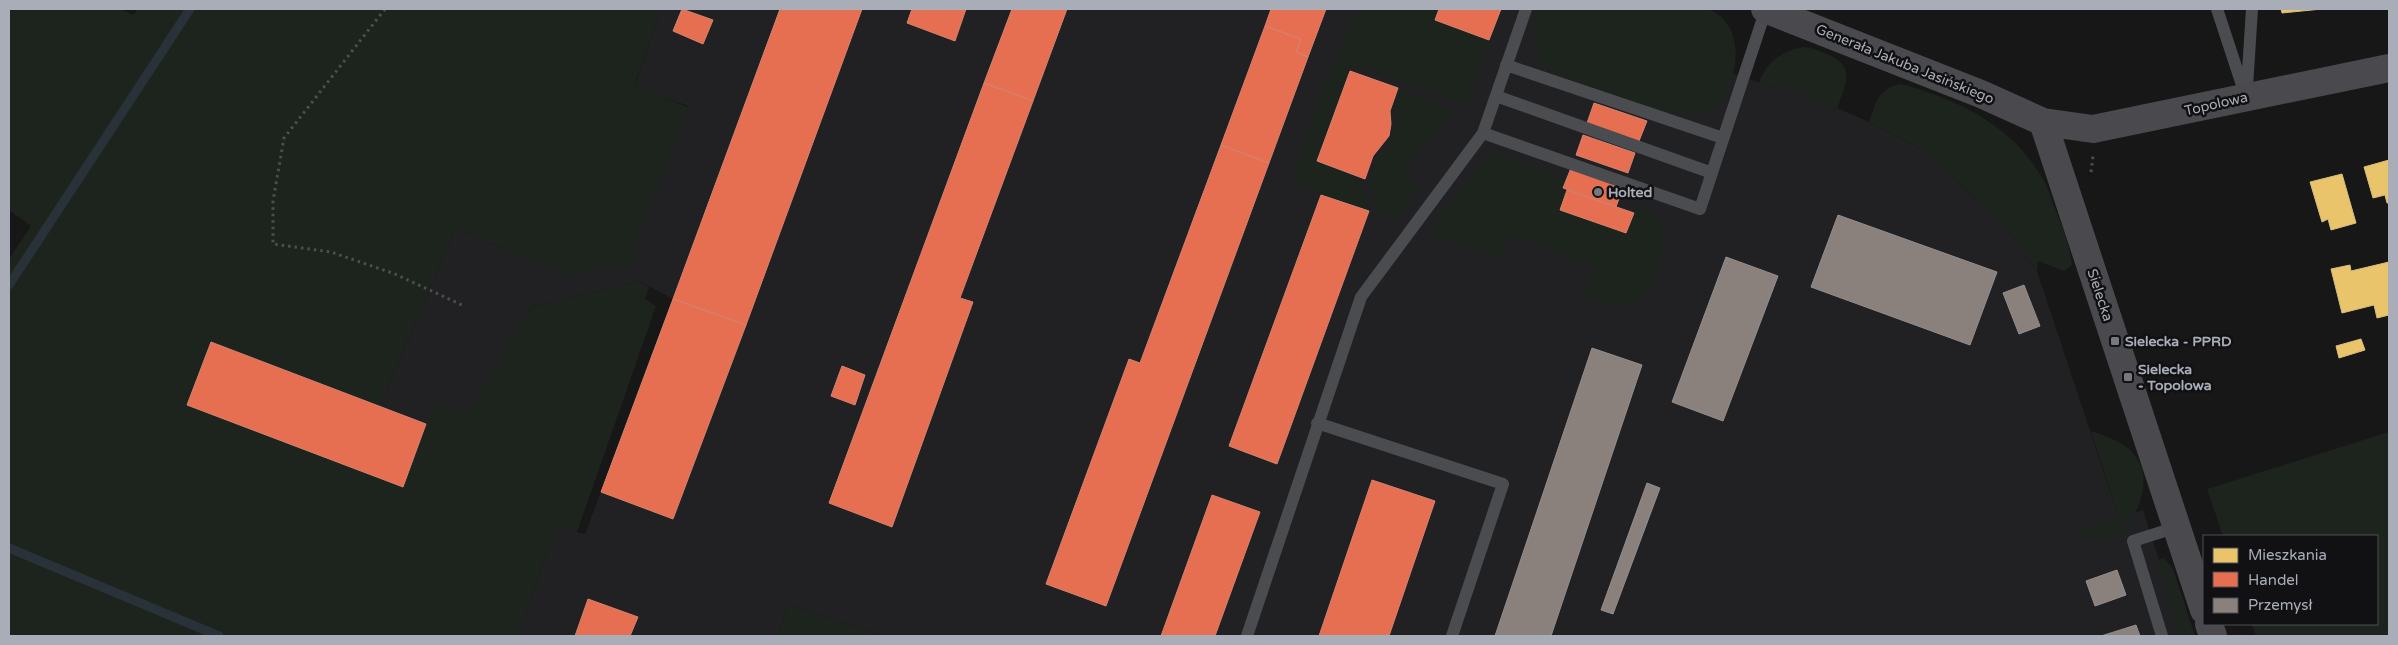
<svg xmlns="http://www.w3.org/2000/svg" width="2398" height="645" viewBox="0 0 2398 645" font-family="'Varela Round',sans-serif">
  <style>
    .built { fill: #212123 }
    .green { fill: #1d241e }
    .homes { fill: #e9c46a; stroke: #d6bd81 }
    .shops { fill: #e76f51; stroke: #d48270 }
    .industry { fill: #8a817c; stroke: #938e8e }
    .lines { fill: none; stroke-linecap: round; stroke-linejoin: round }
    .stream { stroke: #2a3239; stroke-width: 9 }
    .path { stroke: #4d4e52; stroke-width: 3; stroke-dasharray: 2.5 4; stroke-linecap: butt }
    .lane { stroke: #4b4c50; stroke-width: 12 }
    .secondary { stroke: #4a4a4e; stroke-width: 28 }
    .poi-dot { fill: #757880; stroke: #111113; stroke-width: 2 }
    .labels { text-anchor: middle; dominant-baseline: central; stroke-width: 5; stroke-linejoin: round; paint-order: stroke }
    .street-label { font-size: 14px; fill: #a8adb8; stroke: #111113 }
    .poi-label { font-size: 14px; font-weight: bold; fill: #a8adb8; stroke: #111113; text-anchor: start }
  </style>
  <rect width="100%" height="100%" fill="#171717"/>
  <!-- built -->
  <path class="built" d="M661,9H1555L1774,88L1777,82L1869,122L1921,149L2000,221L2037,271L2119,518L2143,510L2183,636H881L789,604L778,636H517L557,526L585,534L673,299L639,281L531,307L468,415L426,424L403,487L187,405L211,342L379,407L456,228L568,276L688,106L634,87Z"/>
  <!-- green -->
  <path class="green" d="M9,9H119L134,15L137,9H661L634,86L688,107L629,263L568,276L456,228L379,407L212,342L188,405L403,487L433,405L468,414L531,307L639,281L649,287L645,299L656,306L577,532L557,526L517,636H9V259L31,226L9,210Z
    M1353,9H1439L1435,20L1489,40L1464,104L1352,64L1317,161L1361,177L1369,211L1291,183Z
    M1539,9H1708C1755,27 1737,109 1693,115C1665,119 1584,84 1554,73C1529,57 1532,34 1539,9Z
    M1804,47C1812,48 1819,51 1827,54C1857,66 1845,85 1837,109L1777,82L1774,88L1759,83C1766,62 1783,50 1804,47Z
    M1901,84C1959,100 2012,125 2043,179C2048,188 2052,200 2056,211C2063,228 2070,247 2072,265L2064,271L2038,261L2037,271L2000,221L1921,149L1869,122C1877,101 1877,89 1901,84Z
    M1401,91L1455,109L1405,173L1408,181L1417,190L1397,218L1376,208L1369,181L1377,158L1384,151L1396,133L1394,111Z
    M1493,151L1566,180L1563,188L1567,190L1560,210L1626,233L1637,205C1671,219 1671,236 1660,267C1651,290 1642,306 1613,306C1604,306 1593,300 1583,298L1593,266L1510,235L1500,260L1436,237L1437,220Z
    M2091,431C2105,436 2121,440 2132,452C2168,490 2112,565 2078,531L2119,518Z
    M2389,432V636H2256L2252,624H2377V536H2223L2207,489Z
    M2164,558L2173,569L2195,636H2179L2159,570L2157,560Z
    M789,604L881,636H778Z"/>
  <!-- homes -->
  <path class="homes" d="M2281,9H2322L2282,13Z
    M2389,160V203H2387L2385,195L2373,198L2364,167Z
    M2342,174L2356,223L2331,230L2328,219L2322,222L2310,182Z
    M2389,262V315L2377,318L2374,305L2342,313L2331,269L2350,265L2351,271Z
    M2361,339L2365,350L2339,358L2336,346Z"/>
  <!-- shops -->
  <path class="shops" d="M682,9L713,20L703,44L673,31Z
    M780,9H862L746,325L673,299Z
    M912,9H966L955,41L907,23Z
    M1012,9H1067L1033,101L984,83Z
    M1271,9H1326L1308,57L1296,52L1301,39L1265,26Z
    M1439,9H1501L1489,40L1435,20Z
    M1265,26L1301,39L1296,52L1308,57L1269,163L1221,145Z
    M1350,71L1398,88L1390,111L1391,124L1389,136L1373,156L1365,179L1317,161Z
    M984,83L1033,101L960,298L973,302L892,527L829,503Z
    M1594,103L1647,121L1639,141L1587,123Z
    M1583,135L1635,153L1628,173L1576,155Z
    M1221,145L1269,163L1106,606L1046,584L1129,359L1140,363Z
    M1571,168L1623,187L1616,207L1563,188Z
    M1567,190L1634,213L1626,233L1560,210Z
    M1321,195L1369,211L1277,464L1229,446Z
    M673,299L746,325L673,519L601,492Z
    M211,342L426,424L403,487L187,405Z
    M842,366L865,375L855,405L831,396Z
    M1372,480L1435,501L1389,636H1319Z
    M1212,495L1260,512L1215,636H1161Z
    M588,599L638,617L630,636H575Z"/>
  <!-- industry -->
  <path class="industry" d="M1838,215L1997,272L1970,345L1811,287Z
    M1726,257L1778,276L1723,421L1672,402Z
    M2024,285L2040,326L2019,334L2003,293Z
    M1592,348L1642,365L1551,636H1495Z
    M1647,483L1660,488L1613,614L1601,610Z
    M2117,570L2126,595L2095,606L2086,581Z
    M2136,625L2140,636H2101Z"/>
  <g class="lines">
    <!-- stream -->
    <path class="stream" d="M9,285L190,9
      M9,548L219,636"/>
    <!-- path -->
    <path class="path" d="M385,9L284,138L273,201V244L331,252L395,274L464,306
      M2091,172L2093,156"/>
    <!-- lane -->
    <path class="lane" d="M2217,9L2246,97
      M1506,65L1723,138
      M2247,87L2252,9
      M1496,96L1712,173
      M1483,133L1700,209L1766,9
      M1317,423L1503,484L1452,636
      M1247,636L1361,297L1483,133L1526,9
      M2162,636L2133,541L2177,527"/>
    <!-- secondary -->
    <path class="secondary" d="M1765,9L1981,94L2043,122L2093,129L2389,68
      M2043,122L2204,610
      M2209,624L2213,636"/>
  </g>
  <!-- markers -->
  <g class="poi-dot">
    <circle cx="1598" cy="192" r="5"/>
    <rect x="2110" y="336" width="10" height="10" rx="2.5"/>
    <rect x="2123" y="372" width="10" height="10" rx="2.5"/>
  </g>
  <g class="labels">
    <!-- street labels -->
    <g class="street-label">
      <text transform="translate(1905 64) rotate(22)">Generała Jakuba Jasińskiego</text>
      <text transform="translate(2216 104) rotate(-13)">Topolowa</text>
      <text transform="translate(2100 295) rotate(72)">Sielecka</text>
    </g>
    <!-- poi labels -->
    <g class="poi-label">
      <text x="1608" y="192">Holted</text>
      <text x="2125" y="341">Sielecka - PPRD</text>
      <text x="2138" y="369">Sielecka<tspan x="2138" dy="16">- Topolowa</tspan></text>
    </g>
  </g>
  <!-- border -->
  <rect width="2398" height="645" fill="none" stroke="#a8adb8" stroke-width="20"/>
  <!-- legend -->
  <rect x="2203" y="535" width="175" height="90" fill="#111113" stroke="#4d4f55"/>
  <rect x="2213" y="548" width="25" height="15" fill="#e9c46a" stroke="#4d4f55"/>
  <text x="2248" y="560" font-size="15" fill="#a8adb8">Mieszkania</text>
  <rect x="2213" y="572" width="25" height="15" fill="#e76f51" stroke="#4d4f55"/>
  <text x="2248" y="585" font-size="15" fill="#a8adb8">Handel</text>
  <rect x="2213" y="598" width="25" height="15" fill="#8a817c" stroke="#4d4f55"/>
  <text x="2248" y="610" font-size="15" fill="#a8adb8">Przemysł</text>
</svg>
